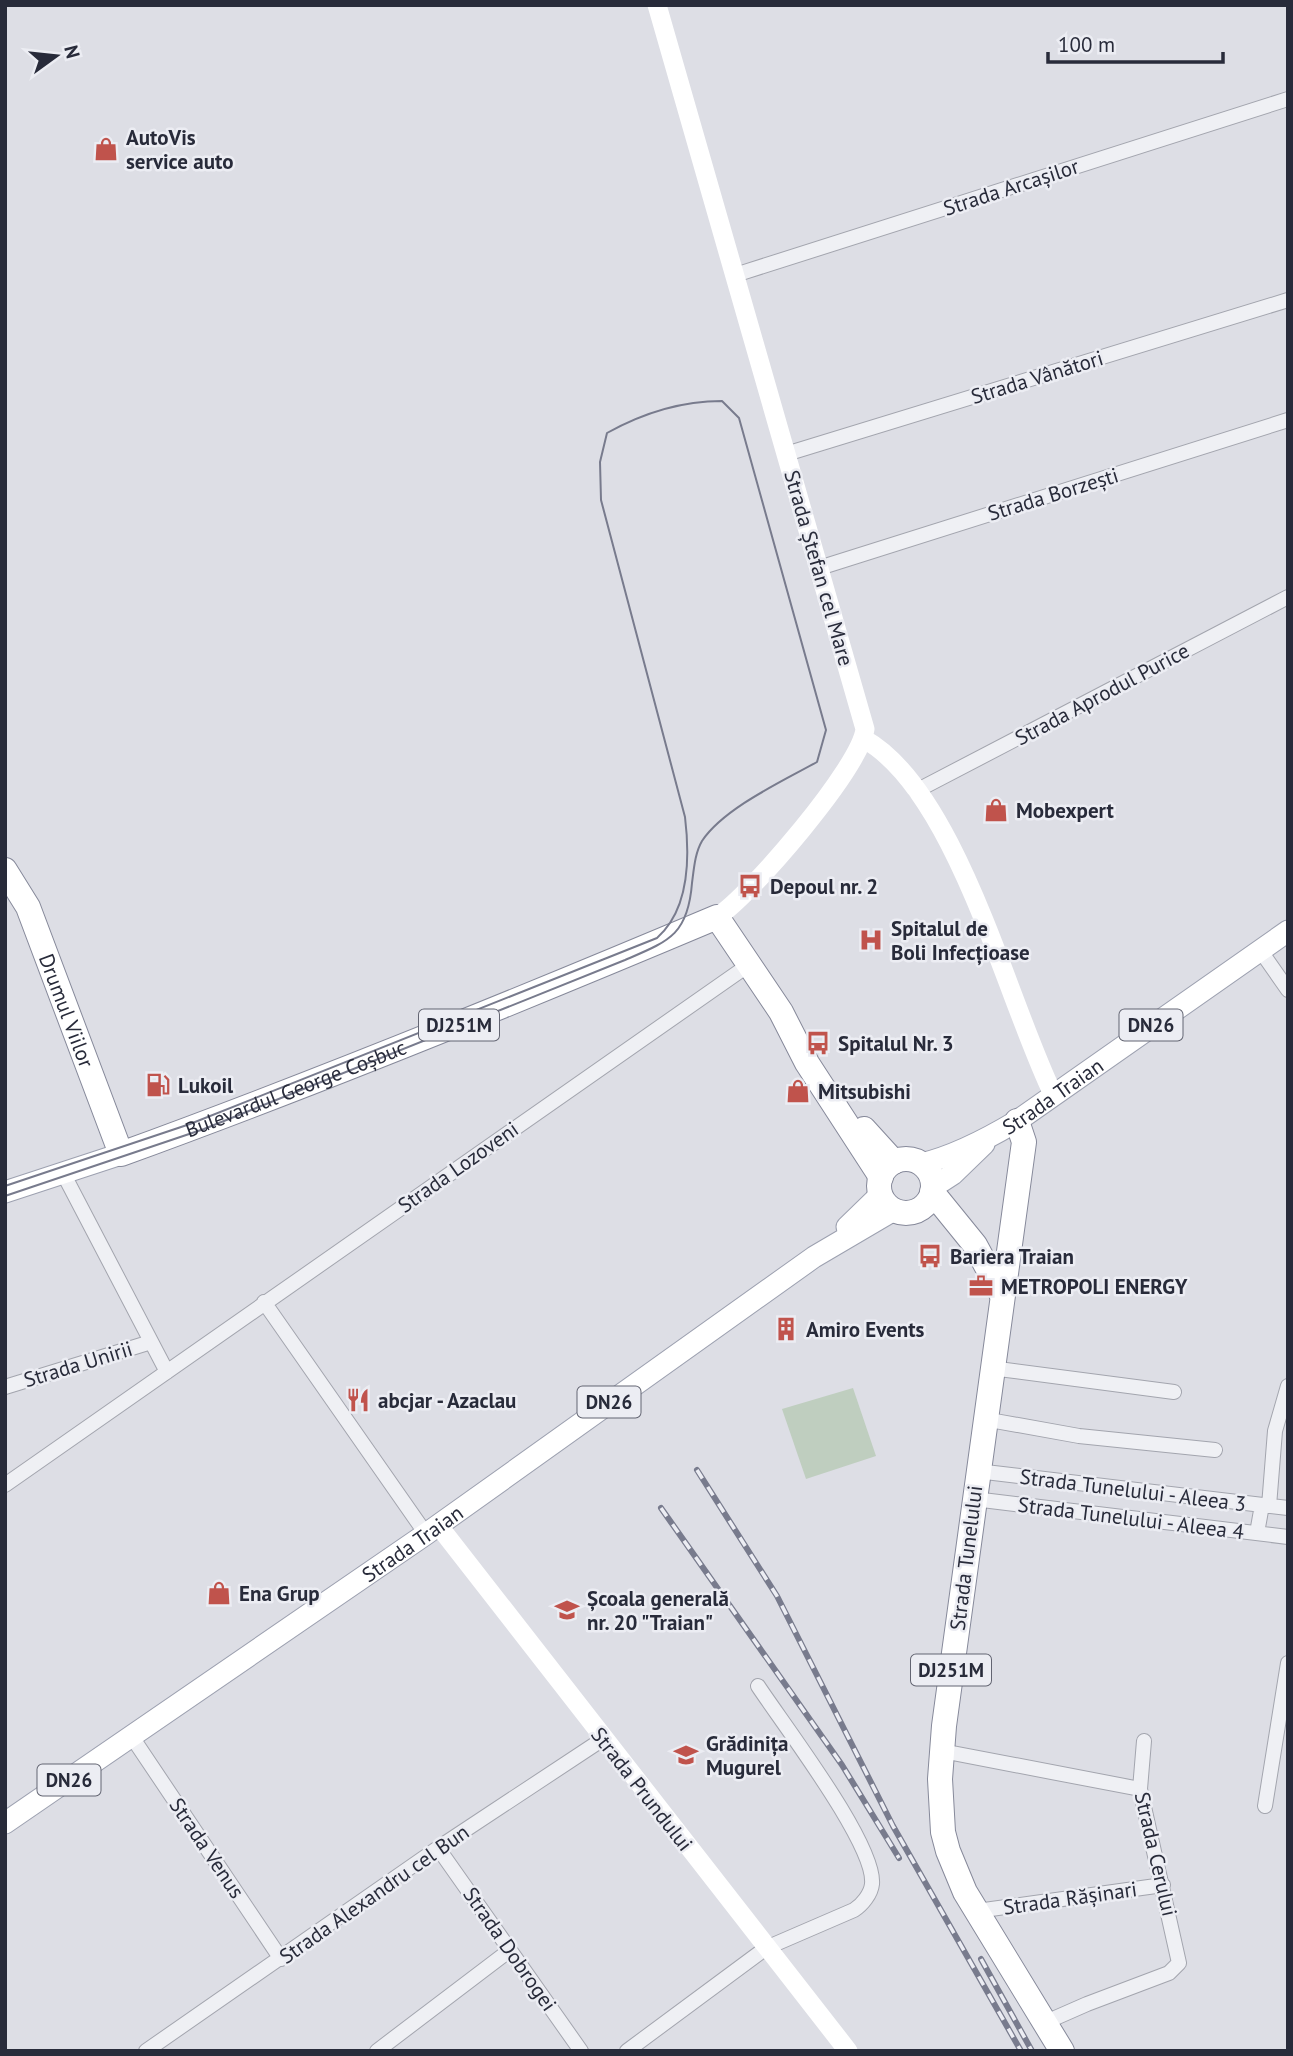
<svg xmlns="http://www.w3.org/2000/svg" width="1293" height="2056" viewBox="0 0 1293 2056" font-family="'PT Sans',sans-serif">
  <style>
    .green { fill: #bfcebf }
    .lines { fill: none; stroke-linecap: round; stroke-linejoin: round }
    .street-casing { stroke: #a3a5ae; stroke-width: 16 }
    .primary-casing { stroke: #9da1b0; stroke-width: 23 }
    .highway-casing { stroke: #86899a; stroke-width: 26 }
    .street { stroke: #eff0f4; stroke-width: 14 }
    .secondary { stroke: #fff; stroke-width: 19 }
    .primary { stroke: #fff; stroke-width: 21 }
    .highway { stroke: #fff; stroke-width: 24 }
    .tram { stroke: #787b8d; stroke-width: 2 }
    .rail-casing { stroke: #787b8d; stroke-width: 6 }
    .rail { stroke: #ecedf3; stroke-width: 3.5; stroke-dasharray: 10; stroke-linecap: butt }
    .labels { text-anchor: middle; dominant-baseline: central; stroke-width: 5; stroke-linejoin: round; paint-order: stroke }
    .shield { fill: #ecedf3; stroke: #636572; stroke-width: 2 }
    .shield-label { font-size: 19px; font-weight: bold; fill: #282b3a }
    .poi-label { font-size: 21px; font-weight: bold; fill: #282b3a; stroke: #ecedf3; text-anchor: start }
    .street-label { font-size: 21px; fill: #282b3a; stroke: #ecedf3 }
  </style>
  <rect width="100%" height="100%" fill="#dddee5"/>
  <!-- green -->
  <path class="green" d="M853,1388L876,1456L806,1479L782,1409Z"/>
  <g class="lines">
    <!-- street casing -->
    <g class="street-casing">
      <path id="street" d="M735,275L1288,99
        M786,454L1288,300
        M819,568L1288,420
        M916,791L1288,597
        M1260,950L1288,990
        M63,1173L167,1372
        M264,1302L426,1534
        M991,1368L1174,1392
        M5,1387L151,1342
        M984,1419L1079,1436L1215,1450
        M977,1471L1288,1508
        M5,1485L750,964
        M974,1499L1288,1537
        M1269,1506L1275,1431L1288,1386
        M1257,1533L1262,1505
        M132,1737L281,1959
        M942,1751L1140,1789
        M1265,1806L1288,1663
        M438,1848L581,2051
        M977,1911L1163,1885
        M1046,2022L1087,2004L1169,1973L1179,1963L1140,1789L1144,1741
        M146,2051L438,1848L603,1739
        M377,2051L510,1950
        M627,2051L766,1948L854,1910C862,1905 871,1894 872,1884C876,1845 783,1724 758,1686"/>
    </g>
    <!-- primary casing -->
    <g class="primary-casing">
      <g id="primary">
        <path id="s1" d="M921,1164C955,1156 987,1139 1017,1121L1288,931"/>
        <path d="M933,1187L953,1174L984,1144"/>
        <path d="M5,1192L121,1154"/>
        <path d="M847,1227L881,1194"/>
        <path id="s2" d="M5,1823L426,1534L814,1257L894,1210"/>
      </g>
    </g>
    <!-- highway casing -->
    <g class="highway-casing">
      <g id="highway">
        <path id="s3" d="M5,870L28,907L121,1154C322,1081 520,1000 717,917L781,1012L807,1063L881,1177"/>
        <path d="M1017,1121L1024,1142L944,1726L940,1779L943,1832L948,1851L965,1892L1062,2051"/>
        <path d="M864,1129L894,1162"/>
        <circle cx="906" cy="1186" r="27"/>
        <path d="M932,1192L975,1245L1001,1293"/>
      </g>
    </g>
    <!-- street -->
    <use href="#street" class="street"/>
    <!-- secondary -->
    <path class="secondary" d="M657,5L865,729C861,767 750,896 717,917
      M864,739C956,790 1007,1000 1053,1094
      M438,1525L848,2051"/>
    <!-- primary -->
    <use href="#primary" class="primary"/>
    <!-- highway -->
    <use href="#highway" class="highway"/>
    <!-- tram -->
    <path class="tram" d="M5,1186L190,1124L657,938C690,909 690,858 685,817L601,500L600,462L607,433C643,413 680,401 722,401L739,418L826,730L817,762C783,781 724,808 702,841C695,853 694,868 692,883C688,935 669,941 625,960L204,1129L5,1196"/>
    <!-- rail casing -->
    <g class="rail-casing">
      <path id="rail" d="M697,1470L777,1596L893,1826L1021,2051
        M661,1508L842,1765L899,1858
        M981,1959L1032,2051"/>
    </g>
    <!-- rail -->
    <use href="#rail" class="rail"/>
  </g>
  <!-- icons -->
  <defs>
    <g id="shop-bare" transform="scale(1.89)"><path d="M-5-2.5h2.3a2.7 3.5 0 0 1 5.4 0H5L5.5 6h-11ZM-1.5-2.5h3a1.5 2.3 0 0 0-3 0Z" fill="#c0534c" stroke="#ecedf3" stroke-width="2.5" paint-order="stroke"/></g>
    <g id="bus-bare" transform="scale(1.89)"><path d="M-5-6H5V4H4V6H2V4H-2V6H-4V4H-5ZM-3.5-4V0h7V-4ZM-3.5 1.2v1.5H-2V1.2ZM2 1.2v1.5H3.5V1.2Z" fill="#c0534c" stroke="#ecedf3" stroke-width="2.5" paint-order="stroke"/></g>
    <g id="hospital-bare" transform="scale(1.89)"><path d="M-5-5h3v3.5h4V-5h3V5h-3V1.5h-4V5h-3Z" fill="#c0534c" stroke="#ecedf3" stroke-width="2.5" paint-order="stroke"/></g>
    <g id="fuel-bare" transform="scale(1.89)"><path d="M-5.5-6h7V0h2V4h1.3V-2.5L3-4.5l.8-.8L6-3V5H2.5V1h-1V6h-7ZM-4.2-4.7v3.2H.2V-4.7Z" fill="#c0534c" stroke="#ecedf3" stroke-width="2.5" paint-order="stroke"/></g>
    <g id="office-bare" transform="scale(1.89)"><path d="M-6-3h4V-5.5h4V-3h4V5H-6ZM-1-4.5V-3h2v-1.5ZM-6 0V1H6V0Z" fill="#c0534c" stroke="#ecedf3" stroke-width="2.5" paint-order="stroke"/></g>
    <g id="building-bare" transform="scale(1.89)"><path d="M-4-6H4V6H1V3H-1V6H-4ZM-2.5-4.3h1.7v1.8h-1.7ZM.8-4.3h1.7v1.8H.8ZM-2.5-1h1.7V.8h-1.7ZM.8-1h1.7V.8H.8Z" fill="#c0534c" stroke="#ecedf3" stroke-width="2.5" paint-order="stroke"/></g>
    <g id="restaurant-bare" transform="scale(1.89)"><path d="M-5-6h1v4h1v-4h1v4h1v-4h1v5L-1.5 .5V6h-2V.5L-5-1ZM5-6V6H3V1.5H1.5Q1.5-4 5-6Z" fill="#c0534c" stroke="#ecedf3" stroke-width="2.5" paint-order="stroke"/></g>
    <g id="school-bare" transform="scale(1.89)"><path d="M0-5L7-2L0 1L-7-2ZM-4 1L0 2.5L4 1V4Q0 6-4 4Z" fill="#c0534c" stroke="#ecedf3" stroke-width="2.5" paint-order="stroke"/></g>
  </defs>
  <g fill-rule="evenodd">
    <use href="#shop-bare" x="106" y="149"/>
    <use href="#shop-bare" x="996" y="810"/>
    <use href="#bus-bare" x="750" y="886"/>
    <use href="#hospital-bare" x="871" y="940"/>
    <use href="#bus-bare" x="818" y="1043"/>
    <use href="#fuel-bare" x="158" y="1085"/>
    <use href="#shop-bare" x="798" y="1091"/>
    <use href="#bus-bare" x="930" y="1256"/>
    <use href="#office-bare" x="981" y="1286"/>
    <use href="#building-bare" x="786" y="1329"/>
    <use href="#restaurant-bare" x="358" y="1400"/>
    <use href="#shop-bare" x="219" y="1593"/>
    <use href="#school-bare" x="567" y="1610"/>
    <use href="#school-bare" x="686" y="1755"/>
  </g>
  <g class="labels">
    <!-- shield labels -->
    <g class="shield">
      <rect x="419" y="1009.5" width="80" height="31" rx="5"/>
      <rect x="1119.5" y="1009.5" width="63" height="31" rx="5"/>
      <rect x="577.5" y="1386.5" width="63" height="31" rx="5"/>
      <rect x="911" y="1654.5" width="80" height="31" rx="5"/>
      <rect x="37.5" y="1764.5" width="63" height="31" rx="5"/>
    </g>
    <g class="shield-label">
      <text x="459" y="1025">DJ251M</text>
      <text x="1151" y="1025">DN26</text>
      <text x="609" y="1402">DN26</text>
      <text x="951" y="1670">DJ251M</text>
      <text x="69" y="1780">DN26</text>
    </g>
    <!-- poi labels -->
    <g class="poi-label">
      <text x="126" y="137">AutoVis<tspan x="126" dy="24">service auto</tspan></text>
      <text x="1016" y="810">Mobexpert</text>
      <text x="770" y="886">Depoul nr. 2</text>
      <text x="891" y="928">Spitalul de<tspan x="891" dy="24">Boli Infecțioase</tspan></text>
      <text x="838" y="1043">Spitalul Nr. 3</text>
      <text x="178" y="1085">Lukoil</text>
      <text x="818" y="1091">Mitsubishi</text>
      <text x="950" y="1256">Bariera Traian</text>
      <text x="1001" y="1286">METROPOLI ENERGY</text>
      <text x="806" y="1329">Amiro Events</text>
      <text x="378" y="1400">abcjar - Azaclau</text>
      <text x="239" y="1593">Ena Grup</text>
      <text x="587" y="1598">Școala generală<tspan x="587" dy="24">nr. 20 "Traian"</tspan></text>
      <text x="706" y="1743">Grădinița<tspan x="706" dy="24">Mugurel</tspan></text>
    </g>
    <!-- street labels -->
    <g class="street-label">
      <text transform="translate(1011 187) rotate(-18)">Strada Arcașilor</text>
      <text transform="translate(1037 377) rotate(-17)">Strada Vânători</text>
      <text transform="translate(1053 494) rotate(-17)">Strada Borzești</text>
      <text transform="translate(819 568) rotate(74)">Strada Ștefan cel Mare</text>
      <text transform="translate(1102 694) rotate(-28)">Strada Aprodul Purice</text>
      <text stroke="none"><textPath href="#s3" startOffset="154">Drumul Viilor</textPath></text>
      <text stroke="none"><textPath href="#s3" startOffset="494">Bulevardul George Coșbuc</textPath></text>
      <text stroke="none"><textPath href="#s1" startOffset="149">Strada Traian</textPath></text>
      <text transform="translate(458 1167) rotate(-35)">Strada Lozoveni</text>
      <text transform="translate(78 1364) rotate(-17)">Strada Unirii</text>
      <text transform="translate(1133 1490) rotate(7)">Strada Tunelului - Aleea 3</text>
      <text transform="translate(1131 1518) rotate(7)">Strada Tunelului - Aleea 4</text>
      <text stroke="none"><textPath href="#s2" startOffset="494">Strada Traian</textPath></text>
      <text transform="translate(966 1558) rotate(-83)">Strada Tunelului</text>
      <text transform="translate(642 1789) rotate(52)">Strada Prundului</text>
      <text transform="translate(207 1848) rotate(56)">Strada Venus</text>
      <text transform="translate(1156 1854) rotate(77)">Strada Cerului</text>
      <text transform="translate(374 1894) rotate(-35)">Strada Alexandru cel Bun</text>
      <text transform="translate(1070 1898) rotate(-8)">Strada Rășinari</text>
      <text transform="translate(510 1949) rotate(55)">Strada Dobrogei</text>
    </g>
  </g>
  <!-- border -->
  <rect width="1293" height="2056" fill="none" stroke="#282b3a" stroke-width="14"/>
  <!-- north arrow -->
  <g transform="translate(56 56) rotate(75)" stroke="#ecedf3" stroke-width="5" paint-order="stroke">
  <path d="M0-5L12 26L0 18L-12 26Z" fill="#282b3a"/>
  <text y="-10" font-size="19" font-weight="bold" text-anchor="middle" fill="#282b3a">N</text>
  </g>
  <!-- scale -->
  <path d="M1048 52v10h175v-10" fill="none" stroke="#282b3a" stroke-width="3.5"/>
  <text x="1058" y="52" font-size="21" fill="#282b3a" stroke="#ecedf3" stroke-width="5" paint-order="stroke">100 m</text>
</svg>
